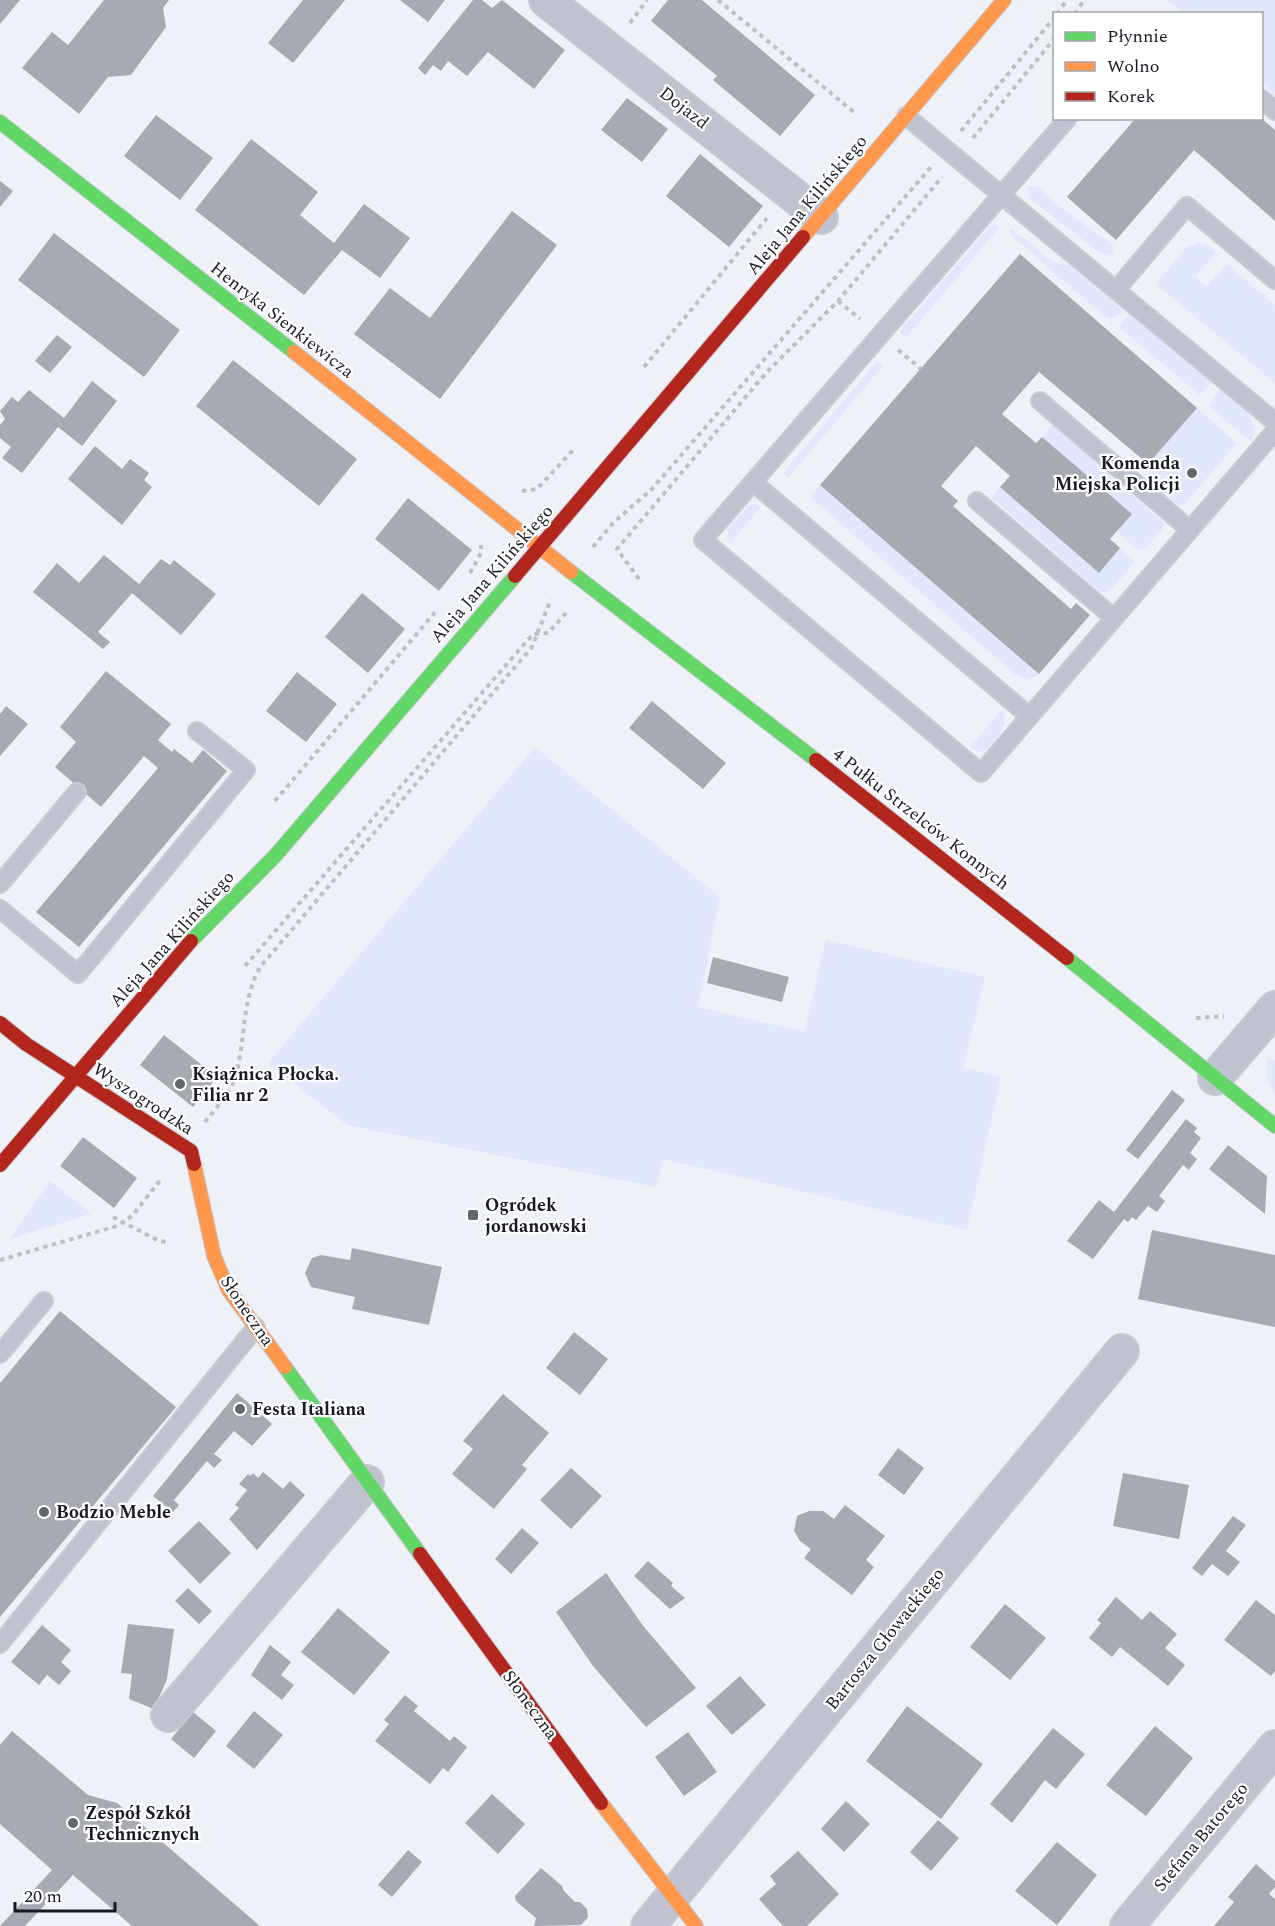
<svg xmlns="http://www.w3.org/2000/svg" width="1275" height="1926" viewBox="0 0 1275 1926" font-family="Spectral,serif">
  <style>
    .green { fill: #e2e7fc }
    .building { fill: #a8aab2 }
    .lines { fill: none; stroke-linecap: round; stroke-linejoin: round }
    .lane-casing { stroke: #c9cbd2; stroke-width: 20 }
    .street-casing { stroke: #c9cbd2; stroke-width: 36 }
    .fast-casing { stroke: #c9cbd2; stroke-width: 16 }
    .slow-casing { stroke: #c9cbd2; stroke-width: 16 }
    .jam-casing { stroke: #c9cbd2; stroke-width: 16 }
    .path { stroke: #bdbfc9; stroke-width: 4; stroke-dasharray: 4.5 4.5; stroke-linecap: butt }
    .lane { stroke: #c0c3cf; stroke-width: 16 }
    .street { stroke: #c0c3cf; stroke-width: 33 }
    .fast { stroke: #63d668; stroke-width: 14 }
    .slow { stroke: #ff974d; stroke-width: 14 }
    .jam { stroke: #b3261e; stroke-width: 14 }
    .poi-dot { fill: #64666e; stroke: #fff; stroke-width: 2 }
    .labels { text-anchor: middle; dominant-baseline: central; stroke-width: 4.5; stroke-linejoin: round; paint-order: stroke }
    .street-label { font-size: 18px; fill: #191b23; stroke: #fff }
    .poi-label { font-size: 18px; font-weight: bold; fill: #191b23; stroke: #fff; text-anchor: start }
  </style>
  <rect width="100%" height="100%" fill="#eff1f9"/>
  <!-- green -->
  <path class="green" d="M1167,0H1275V91L1273,93L1262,83V14L1182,13Z
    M1028,186H1037L1060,207L1113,245L1114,254L1104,256L1029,198Z
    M993,223L999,228L906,338L899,332Z
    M1011,228L1053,262L1069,265L1123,310L1115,318L1109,319L1104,316L1013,237L1009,231Z
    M1198,243L1209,246L1216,253L1195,277L1206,287L1227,264L1275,305V383L1158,286V281L1186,248Z
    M1129,314L1211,382L1200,395L1121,329L1120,324Z
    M877,361L883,366L788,478L783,473Z
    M1220,389C1238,404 1263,416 1251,442L1209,406Z
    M1197,408L1237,443L1184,505L1178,506L1143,478L1155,464L1151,460Z
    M1052,424L1163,522V529L1144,550L1136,549L1117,531L1131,514L1042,437Z
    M820,485L1039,674L1028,680L1016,675L810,497Z
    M1000,487L1099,573L1120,548L1135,562L1109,592H1100L991,497Z
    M752,503L761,507L729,544L727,529Z
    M1002,710C1010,728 997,738 985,751L980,752L970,747Z
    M535,747L720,897L698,1007L804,1032L826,940L985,977L963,1068L1001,1077L967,1230L663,1159L656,1187L347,1125L268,1063Z
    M1267,1056L1275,1060V1097L1266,1076Z
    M50,1181L92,1214L10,1239Z"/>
  <!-- building -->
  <path class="building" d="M0,0H20L0,24Z
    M104,0H169L163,8L166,27L131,75L108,77L79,114L22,68L52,32L68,45Z
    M303,0H345L293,63L268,43Z
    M400,0H445L428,22Z
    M473,0H482L492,8L502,0L565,50L534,89L488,52L467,76L448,61L441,71L433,65L425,75L418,68Z
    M668,0H702L815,95L780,136L713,80L717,76L651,21Z
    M627,98L668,129L642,162L601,130Z
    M156,115L213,158L180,200L124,156Z
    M1136,118H1261L1275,130V221L1194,150L1116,240L1067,197Z
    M251,139L318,192L300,215L334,243L364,204L410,238L380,278L342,250L304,295L195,210Z
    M700,154L763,206L729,247L666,196Z
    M0,181L13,191L0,207Z
    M512,211L557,245L440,399L354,334L390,288L430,318Z
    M54,233L180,330L144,377L18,280Z
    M1020,254L1197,408L1148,464L1039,372L1002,414L1036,443L1042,437L1132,514L1110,539L1120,548L1099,573L1000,487L1010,476L976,446L941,486L958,501L953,506L1071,609L1076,603L1090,615L1039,674L820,485Z
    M57,335L72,347L50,373L35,361Z
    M233,360L357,459L319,506L196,406Z
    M92,381L117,401L82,446L58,427L22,473L2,458L11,447L0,438V425L5,419L0,411L12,397L18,402L29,390L64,418Z
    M95,446L122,469L130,459L149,473L144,480L152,487L122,525L68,479Z
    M408,498L472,550L439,591L375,539Z
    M104,555L139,584L161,559L170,565L174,560L216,594L181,635L132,593L98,632L110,642L103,649L33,592L57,563L79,583Z
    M362,593L405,629L368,673L325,637Z
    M106,671L171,724L158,740L172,752L174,749L192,763L203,750L227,771L79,947L36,912L158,768L144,756L101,807L55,767L76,742L60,727Z
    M297,672L337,704L306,742L266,711Z
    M652,701L726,763L703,789L629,728Z
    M6,706L28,724L0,756V714Z
    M713,957L789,977L782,1002L707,983Z
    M164,1035L217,1077L193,1107L140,1065Z
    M1172,1090L1185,1100L1138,1159L1126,1150Z
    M1186,1119L1197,1128L1194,1132L1201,1138L1190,1153L1197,1159L1189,1170L1183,1165L1159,1196L1165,1201L1157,1212L1148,1206L1136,1220L1132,1217L1128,1222L1124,1219L1093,1259L1067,1241L1099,1200L1114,1212Z
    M83,1137L137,1178L114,1208L60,1166Z
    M1228,1145L1267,1176L1265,1214L1209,1169Z
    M1152,1230L1275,1255V1327L1138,1299Z
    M352,1248L442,1267L429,1325L352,1309L355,1297L311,1287L305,1273L312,1258L321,1255L350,1260Z
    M60,1311L176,1407L0,1617V1383Z
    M574,1332L608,1359L580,1395L546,1368Z
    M237,1393L272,1424L252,1446L234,1431L214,1454L222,1460L214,1468L207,1461L174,1500L179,1505L173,1512L153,1496Z
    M503,1394L549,1433L522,1465L527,1469L494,1509L452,1474L473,1449L463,1441Z
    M898,1448L924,1468L904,1495L878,1475Z
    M571,1468L602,1496L571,1529L540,1500Z
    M263,1472L283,1489L290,1481L305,1495L257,1550L229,1519L239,1508L235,1505L247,1490L239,1484L248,1474L250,1476L253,1473L258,1478Z
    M1123,1473L1189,1485L1179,1539L1113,1526Z
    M845,1505L885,1536L866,1560L874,1567L852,1595L804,1558L811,1549L800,1541L794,1531L797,1516L809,1511H823L834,1519Z
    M1233,1516L1246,1525L1226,1551L1240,1562L1228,1576L1212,1564L1202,1576L1192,1568Z
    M199,1521L231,1553L200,1584L168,1551Z
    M522,1528L539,1543L511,1574L495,1559Z
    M648,1561L673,1583L671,1586L685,1598L670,1609L634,1576Z
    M606,1573L644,1627L696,1688L646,1727L593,1666L556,1612Z
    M188,1588L212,1611L199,1624L175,1601Z
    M1116,1597L1142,1620L1150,1611L1177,1634L1165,1648L1185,1665L1168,1686L1120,1647L1112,1657L1089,1638L1101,1623L1097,1620Z
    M1256,1600L1275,1615V1671L1271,1676L1224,1640Z
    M1005,1604L1046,1638L1010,1680L970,1647Z
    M338,1608L390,1652L354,1695L301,1652Z
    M128,1624L174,1629L167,1679L154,1709L129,1699L132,1674L121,1673Z
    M42,1625L71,1650L61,1662L71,1671L59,1685L47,1675L39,1685L11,1662Z
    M270,1645L291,1662L281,1675L294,1685L282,1700L251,1675Z
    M740,1676L766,1705L732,1735L706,1706Z
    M405,1695L418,1706L414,1711L450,1741L454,1736L467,1747L448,1772L443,1768L430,1784L375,1741L389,1724L384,1720Z
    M907,1706L983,1764L941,1819L866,1761Z
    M254,1711L283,1735L254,1769L226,1746Z
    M193,1712L216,1731L194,1758L171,1739Z
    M1155,1726L1193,1758L1146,1816L1106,1785Z
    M1053,1728L1085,1754L1056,1789L1045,1780L1012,1823L990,1804Z
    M12,1731L88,1795L117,1803L260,1926H132L73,1875L25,1926H0L52,1870L0,1824V1745Z
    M688,1732L717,1772L684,1796L655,1757Z
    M492,1794L525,1824L498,1854L465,1823Z
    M846,1801L870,1824L844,1852L821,1829Z
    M938,1820L959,1838L931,1871L910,1852Z
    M1057,1842L1097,1875L1057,1925L1015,1891Z
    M408,1850L422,1862L392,1897L378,1885Z
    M798,1851L839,1894L807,1926H783L759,1899L776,1884L770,1876Z
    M1256,1864L1275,1881V1887L1269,1894L1275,1899V1926H1214L1234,1902L1228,1897Z
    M541,1868L562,1886L564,1891L575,1902H580L587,1909L588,1917L581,1925L534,1926L536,1918L516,1901L515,1896Z"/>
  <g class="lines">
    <!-- lane casing -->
    <g class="lane-casing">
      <path id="lane" d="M1262,99L1275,111
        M906,116L1275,422
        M1116,290L1187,206L1275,280
        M1040,401L1190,530
        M753,482L1068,118
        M977,501L1114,618
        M1029,716L753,482L703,540L981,773L1275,431
        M0,884L77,792
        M0,909L78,974L246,770L197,731
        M0,1354L44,1301
        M0,1644L256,1327"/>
    </g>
    <!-- street casing -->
    <g class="street-casing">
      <path id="street" d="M546,0L821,217
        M1215,1078L1275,1008
        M168,1715L367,1482
        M648,1926L1122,1351
        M1127,1926L1275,1747"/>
    </g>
    <!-- fast casing -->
    <g class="fast-casing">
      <path id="fast" d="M0,122L294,352
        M571,572L816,760
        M191,941L275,856L515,576
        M1067,958L1275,1126
        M285,1367L420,1554"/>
    </g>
    <!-- slow casing -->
    <g class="slow-casing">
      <path id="slow" d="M803,237L1004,0
        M294,352L571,572
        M194,1164L214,1256L228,1289L285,1367
        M601,1803L696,1926"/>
    </g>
    <!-- jam casing -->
    <g class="jam-casing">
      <path id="jam" d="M515,576L803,237
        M816,760L1067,958
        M0,1023L26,1044L191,1151L194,1164
        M0,1165L191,941
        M420,1554L601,1803"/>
    </g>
    <!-- path -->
    <path class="path" d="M718,0L855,113
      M1057,14L1067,0
      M1075,14L1084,0
      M630,23L647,0
      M961,131L1054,18
      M973,138L1054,39
      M838,301L860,319
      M898,350L921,369
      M644,367L767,218
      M522,491L537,489L575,448
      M593,547L614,522L651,490L931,167
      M470,573L481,553V545
      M639,579L617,549L766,373L838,301L942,177
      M275,801L437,610
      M245,966L533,634L548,633L568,611
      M1196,1018L1224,1016
      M205,1122C215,1109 228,1096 234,1080C247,1042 240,1000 261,966L532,647L551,599
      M113,1217L159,1241L168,1242
      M0,1260L117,1226L132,1216L162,1178"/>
    <!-- lane -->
    <use href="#lane" class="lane"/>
    <!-- street -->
    <use href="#street" class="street"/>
    <!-- fast -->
    <use href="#fast" class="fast"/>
    <!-- slow -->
    <use href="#slow" class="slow"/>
    <!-- jam -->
    <use href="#jam" class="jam"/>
  </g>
  <!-- markers -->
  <g class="poi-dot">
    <circle cx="1192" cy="473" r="6"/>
    <circle cx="180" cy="1084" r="6"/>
    <rect x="467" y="1209" width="12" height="12" rx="3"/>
    <circle cx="240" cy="1409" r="6"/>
    <circle cx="44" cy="1512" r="6"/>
    <circle cx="73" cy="1823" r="6"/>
  </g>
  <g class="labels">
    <!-- street labels -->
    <g class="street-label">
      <text transform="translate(684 108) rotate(38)">Dojazd</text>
      <text transform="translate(807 205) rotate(-50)">Aleja Jana Kilińskiego</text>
      <text transform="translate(282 320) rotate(38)">Henryka Sienkiewicza</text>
      <text transform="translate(492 574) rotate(-49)">Aleja Jana Kilińskiego</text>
      <text transform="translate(921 819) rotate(38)">4 Pułku Strzelców Konnych</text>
      <text transform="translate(172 939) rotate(-48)">Aleja Jana Kilińskiego</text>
      <text transform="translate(143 1099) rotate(33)">Wyszogrodzka</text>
      <text transform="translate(247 1311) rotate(56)">Słoneczna</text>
      <text transform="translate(885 1639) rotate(-51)">Bartosza Głowackiego</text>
      <text transform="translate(530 1705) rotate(54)">Słoneczna</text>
      <text transform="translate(1201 1837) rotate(-50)">Stefana Batorego</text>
    </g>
    <!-- poi labels -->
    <g class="poi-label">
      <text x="1180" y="463" text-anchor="end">Komenda<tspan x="1180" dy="21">Miejska Policji</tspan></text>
      <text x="192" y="1074">Książnica Płocka.<tspan x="192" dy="21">Filia nr 2</tspan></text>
      <text x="485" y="1205">Ogródek<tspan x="485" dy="21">jordanowski</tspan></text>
      <text x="252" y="1409">Festa Italiana</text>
      <text x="56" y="1512">Bodzio Meble</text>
      <text x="85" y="1813">Zespół Szkół<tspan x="85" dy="21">Technicznych</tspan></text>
    </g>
  </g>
  <!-- legend -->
  <rect x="1053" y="12" width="210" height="108" fill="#ffffff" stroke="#a3a4a7" stroke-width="1.5"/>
  <rect x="1065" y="32" width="30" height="9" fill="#63d668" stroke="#a3a4a7" stroke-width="1.5"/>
  <text x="1107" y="42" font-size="18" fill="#191b23">Płynnie</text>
  <rect x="1065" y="62" width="30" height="9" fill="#ff974d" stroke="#a3a4a7" stroke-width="1.5"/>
  <text x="1107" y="72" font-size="18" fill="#191b23">Wolno</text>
  <rect x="1065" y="92" width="30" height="9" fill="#b3261e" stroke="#a3a4a7" stroke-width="1.5"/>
  <text x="1107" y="102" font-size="18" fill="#191b23">Korek</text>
  <!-- scale -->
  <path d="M15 1902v9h100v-9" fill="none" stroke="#191b23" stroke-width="3"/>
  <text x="24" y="1902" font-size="18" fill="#191b23" stroke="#ffffff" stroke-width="4.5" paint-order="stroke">20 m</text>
</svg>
